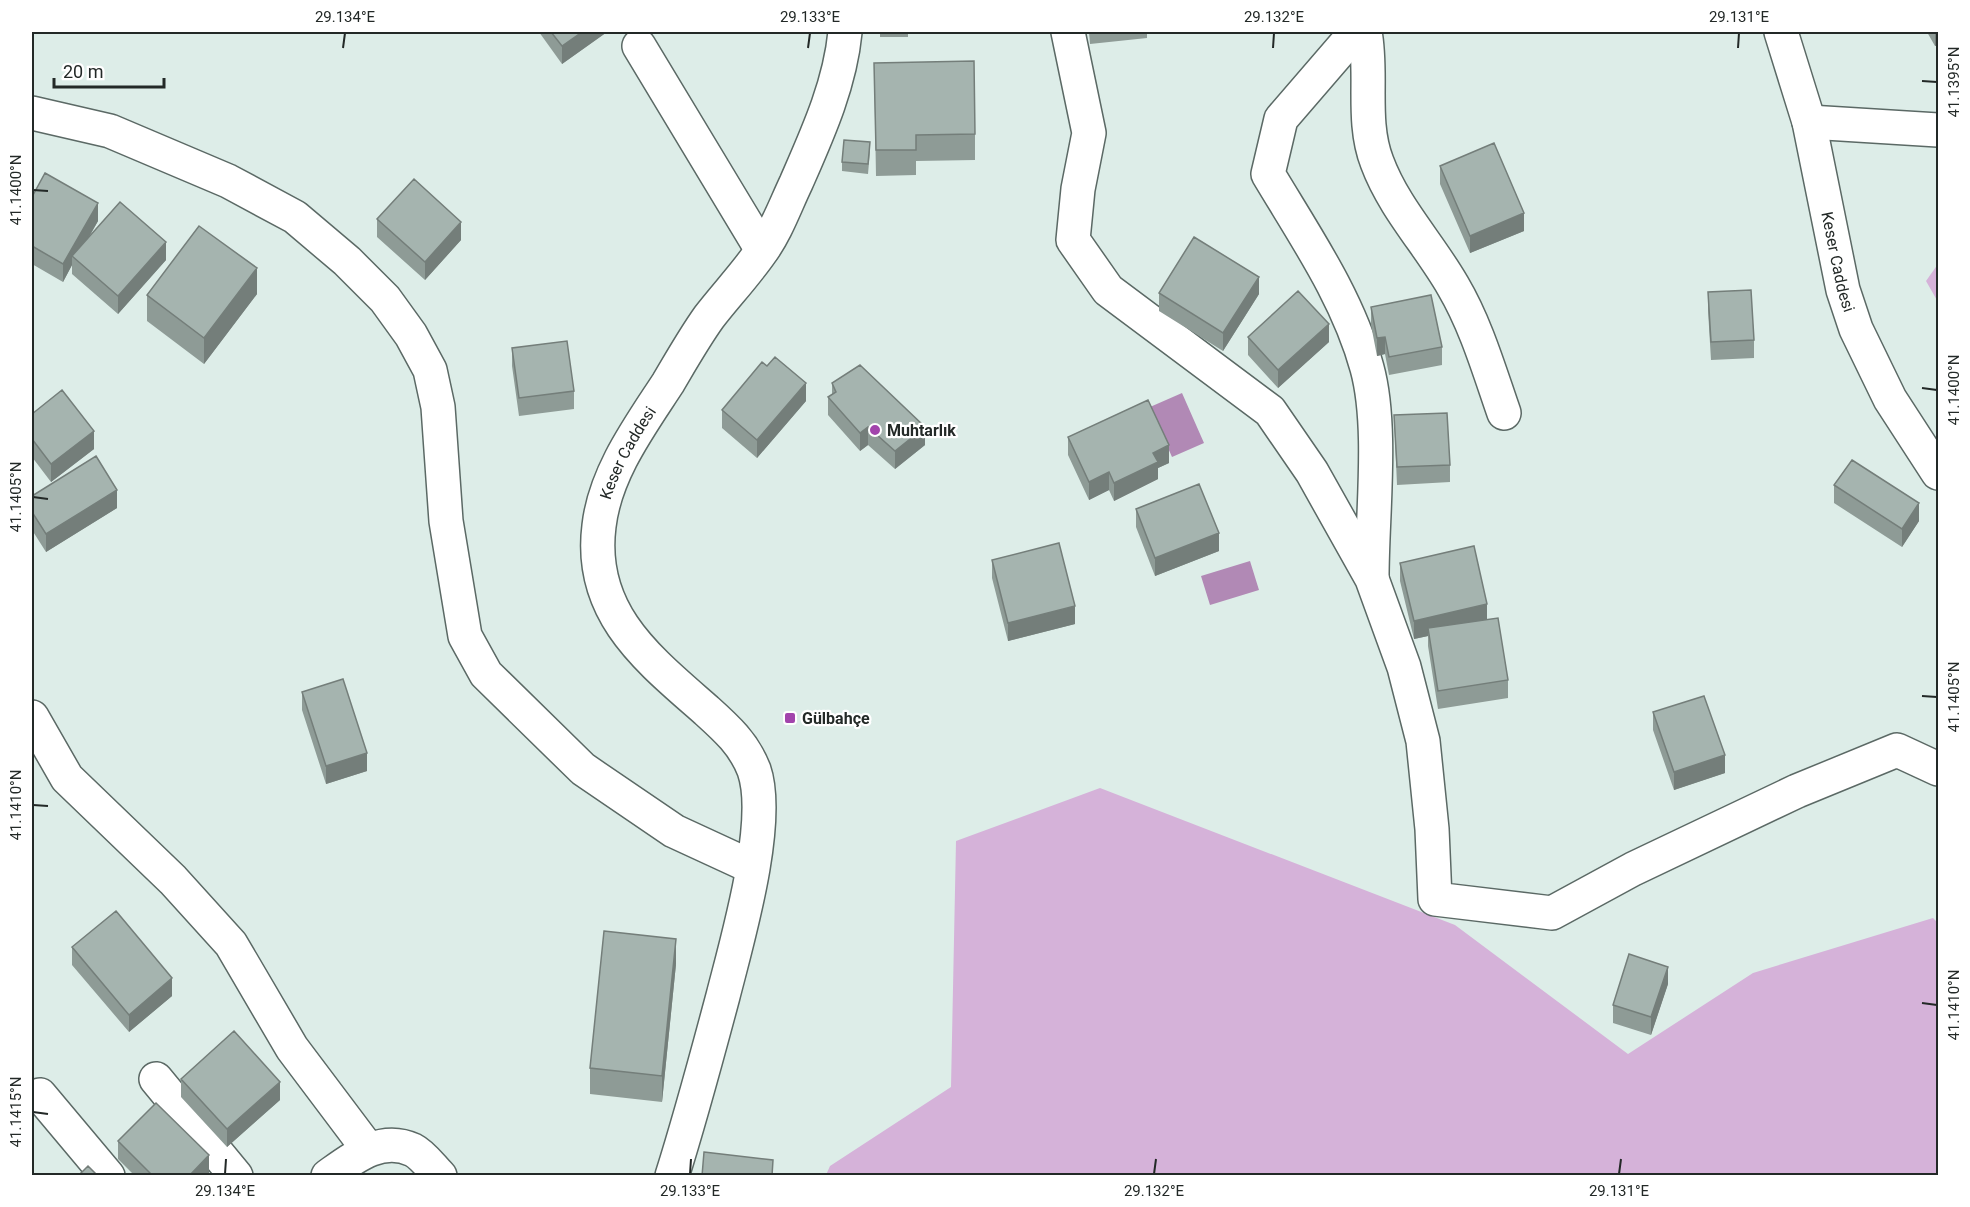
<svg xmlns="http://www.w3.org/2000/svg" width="1970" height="1207" viewBox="0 0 1970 1207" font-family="Roboto,sans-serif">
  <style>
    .green { fill: #d5b2d9 }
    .water { fill: #b189b5 }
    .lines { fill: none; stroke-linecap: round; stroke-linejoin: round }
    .minor-casing { stroke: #5b6965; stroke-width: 36 }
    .major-casing { stroke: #5b6965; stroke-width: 36 }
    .minor { stroke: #fff; stroke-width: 33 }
    .major { stroke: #fff; stroke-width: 33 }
    .wall { fill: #8e9b96 }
    .shaded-wall { fill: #747e7a }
    .building { fill: #a5b4af; stroke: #747e7a; stroke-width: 1.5 }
    .ticks { fill: none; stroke: #232927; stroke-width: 2 }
    .poi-dot { fill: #a244ac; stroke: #fff; stroke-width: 2 }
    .labels { text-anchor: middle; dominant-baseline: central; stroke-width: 4.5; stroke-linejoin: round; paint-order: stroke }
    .street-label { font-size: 16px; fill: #232927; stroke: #fff }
    .poi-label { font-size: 16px; font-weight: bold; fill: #232927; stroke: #fff; text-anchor: start }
    .neatline { fill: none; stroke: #232927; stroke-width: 2 }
    .ticks-label { font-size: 15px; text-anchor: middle; fill: #232927 }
  </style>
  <rect width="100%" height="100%" fill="#ddede8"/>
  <!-- green -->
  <path class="green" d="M1938,264V302L1926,281Z
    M1100,788L1455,925L1628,1054L1753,973L1933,918L1938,923V1175H826L830,1166L951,1087L956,841Z"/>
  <!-- water -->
  <path class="water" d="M1182,393L1204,443L1172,457L1150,407Z
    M1250,561L1259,590L1210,605L1201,576Z"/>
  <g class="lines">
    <!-- minor casing -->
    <g class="minor-casing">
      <g id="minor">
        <path d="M1068,32L1089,133L1078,189L1073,240L1108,290L1270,411L1312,472L1372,579L1404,667L1423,741L1432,829L1435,899L1552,913L1633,869L1797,791L1897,750L1938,769"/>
        <path d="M1356,32L1281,119L1268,174C1305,236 1348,298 1367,368C1383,426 1372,516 1372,577"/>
        <path d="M1365,32C1373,74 1361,121 1377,162C1394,208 1429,244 1453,286C1476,325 1489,370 1504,413"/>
        <path id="s1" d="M1781,32L1809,122L1843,290L1856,329L1890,399L1938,473"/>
        <path d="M639,46L762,250"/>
        <path d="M1809,122L1938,130"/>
        <path d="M32,717L67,778L173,880L231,944L292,1048L368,1149"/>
        <path d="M156,1079L236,1176"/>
        <path d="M40,1095L108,1176"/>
        <path d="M328,1176C353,1158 381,1135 413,1150C423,1155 432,1168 440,1176"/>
        <path id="s2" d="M672,1176C691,1116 707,1056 723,996C737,941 772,822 754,770C744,744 726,728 706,710C648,659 588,613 599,526C605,473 640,426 668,383C681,361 694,338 709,317C726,295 745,275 761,252C776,232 785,206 796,183C817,135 840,85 845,32"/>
      </g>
    </g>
    <!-- major casing -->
    <g class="major-casing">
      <path id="major" d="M32,113L110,131L228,181L295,217L347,261L385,299L411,335L430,370L438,407L446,521L465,636L486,674L583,769L674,831L752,867"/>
    </g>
    <!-- minor -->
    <use href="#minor" class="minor"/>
    <!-- major -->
    <use href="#major" class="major"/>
  </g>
  <!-- wall -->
  <path class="wall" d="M539,32H607L562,64Z
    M880,32H908V37H880Z
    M1089,32H1147V38L1090,44Z
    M1927,32H1938V45L1935,46Z
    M874,63L975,134V160L916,161V175L876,176Z
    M870,151L868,174L842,171V162Z
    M1440,166L1524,231L1470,253L1440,184Z
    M32,197L98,221L88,239L166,260L118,314L72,274V265L63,282L32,264Z
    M377,219L461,240L425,280L377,237Z
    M1708,292L1754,340V358L1711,360L1708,310Z
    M1159,293L1259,294L1223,351L1159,311Z
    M257,294L204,364L147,321V295Z
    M1371,307L1442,347V365L1389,375L1385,354L1377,356L1371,325Z
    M1248,337L1329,342L1278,388L1248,355Z
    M512,348L574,391V409L519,416L512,366Z
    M832,383L925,445L895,469L868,445L860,451L828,415V397L832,394Z
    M806,401L757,458L722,428V410Z
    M32,414L94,449L51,482L32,457Z
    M1394,415L1450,465V482L1397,485Z
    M1068,437L1169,463L1158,468V479L1114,501L1109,490L1089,500L1068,455Z
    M1834,485L1919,521L1902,547L1834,503Z
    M32,496L117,508L46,552L32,530Z
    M1136,509L1219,551L1155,576L1136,527Z
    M992,560L1075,624L1008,641L992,578Z
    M1400,563L1487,619L1508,680V698L1438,709L1428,646V636L1414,639L1400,581Z
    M302,692L367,771L326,784L302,710Z
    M1653,712L1725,773L1674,790L1653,730Z
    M72,947L172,996L129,1032L72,965Z
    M676,964L662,1102L590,1094V1068Z
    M1668,984L1651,1035L1613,1023V1005Z
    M181,1079L280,1100L227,1147L181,1097Z
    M118,1141L209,1173L207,1176H135L118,1159Z"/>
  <!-- shaded-wall -->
  <path class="shaded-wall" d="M582,32H607L562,64V46Z
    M1935,32H1938V45L1935,46Z
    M98,203V221L76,259L72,256V265L63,282V264Z
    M1524,213V231L1470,253V236Z
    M461,222V240L425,280V262Z
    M166,242V260L118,314V296Z
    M257,268V294L204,364V338Z
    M1259,277V294L1223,351V333Z
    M1329,324V342L1278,388V370Z
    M1385,337V354L1377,356V338Z
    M806,383V401L757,458V440Z
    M868,427V445L860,451V433Z
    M925,427V445L895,469V451Z
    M94,431V449L51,482V464Z
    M1169,445V463L1158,468V479L1114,501V483L1153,453Z
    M1109,472V490L1089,500V482Z
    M117,490V508L46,552V534Z
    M1919,503V521L1902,547V529Z
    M1219,533V551L1155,576V558Z
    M1487,604V622L1428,628V636L1414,639V621Z
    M1075,606V624L1008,641V623Z
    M367,753V771L326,784V766Z
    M1725,755V773L1674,790V772Z
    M676,939V964L662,1102V1076Z
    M1668,967V984L1651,1035V1017Z
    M172,978V996L129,1032V1015Z
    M280,1082V1100L227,1147V1129Z
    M209,1155V1173L207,1176H189Z"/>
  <!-- building -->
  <path class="building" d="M551,32H582L562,46Z
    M974,61L975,134L916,135V150H876L874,63Z
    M844,140L870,142L868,164L842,162Z
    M1494,143L1524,213L1470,236L1440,166Z
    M45,173L98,203L63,264L32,246V197Z
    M414,179L461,222L425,262L377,219Z
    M120,202L166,242L118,296L72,256Z
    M199,226L257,268L204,338L147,295Z
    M1194,237L1259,277L1223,333L1159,293Z
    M1751,290L1754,340L1711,342L1708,292Z
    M1298,291L1329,324L1278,370L1248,337Z
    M1431,295L1442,347L1389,357L1385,337L1377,338L1371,307Z
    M567,341L574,391L519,398L512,348Z
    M775,357L806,383L757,440L722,410L762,362L767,366Z
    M860,365L925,427L895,451L868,427L860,433L828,397L836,392L832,383Z
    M62,390L94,431L51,464L32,439V414Z
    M1148,400L1169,445L1153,453L1158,462L1114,483L1109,472L1089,482L1068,437Z
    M1447,413L1450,465L1397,467L1394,415Z
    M96,456L117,490L46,534L32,512V496Z
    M1852,460L1919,503L1902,529L1834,485Z
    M1199,484L1219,533L1155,558L1136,509Z
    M1059,543L1075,606L1008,623L992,560Z
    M1474,546L1487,604L1414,621L1400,563Z
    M1498,618L1508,680L1438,691L1428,628Z
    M343,679L367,753L326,766L302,692Z
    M1704,696L1725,755L1674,772L1653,712Z
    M116,911L172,978L129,1015L72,947Z
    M604,931L676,939L662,1076L590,1068Z
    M1629,954L1668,967L1651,1017L1613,1005Z
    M234,1031L280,1082L227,1129L181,1079Z
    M156,1103L209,1155L189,1176H153L118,1141Z
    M704,1152L773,1160L772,1176H702Z
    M88,1166L98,1176H78Z"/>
  <!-- ticks -->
  <path class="ticks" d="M343,48L345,33M808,48L810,33M1273,48L1274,33M1738,48L1739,33M1922,81L1937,82M33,190L48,191M1922,388L1937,390M33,497L48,499M1922,696L1937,697M33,805L48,806M1922,1003L1937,1005M33,1112L48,1114M225,1174L226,1159M690,1174L691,1159M1154,1174L1156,1159M1619,1174L1621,1159"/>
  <!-- markers -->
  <g class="poi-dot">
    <circle cx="875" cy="430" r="6"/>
    <rect x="784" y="712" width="12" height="12" rx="3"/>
  </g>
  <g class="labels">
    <!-- street labels -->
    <g class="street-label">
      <text stroke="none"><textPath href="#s1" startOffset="237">Keser Caddesi</textPath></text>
      <text stroke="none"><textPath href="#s2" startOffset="798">Keser Caddesi</textPath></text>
    </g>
    <!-- poi labels -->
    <g class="poi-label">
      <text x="887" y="430">Muhtarlık</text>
      <text x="802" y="718">Gülbahçe</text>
    </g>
  </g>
  <!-- border -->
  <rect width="1970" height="1207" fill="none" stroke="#ffffff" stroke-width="66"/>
  <!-- scale -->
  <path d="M54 78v9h110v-9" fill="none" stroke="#232927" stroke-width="3"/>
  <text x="63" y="78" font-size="18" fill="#232927" stroke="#ffffff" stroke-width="4.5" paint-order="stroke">20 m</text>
  <rect x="33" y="33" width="1904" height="1141" class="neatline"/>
  <g class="ticks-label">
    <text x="345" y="22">29.134°E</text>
    <text x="810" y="22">29.133°E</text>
    <text x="1274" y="22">29.132°E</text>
    <text x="1739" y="22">29.131°E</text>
    <text transform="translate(1954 82) rotate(-90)" y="5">41.1395°N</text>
    <text transform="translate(16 190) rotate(-90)" y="5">41.1400°N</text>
    <text transform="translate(1954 390) rotate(-90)" y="5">41.1400°N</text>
    <text transform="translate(16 497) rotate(-90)" y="5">41.1405°N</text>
    <text transform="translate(1954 697) rotate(-90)" y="5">41.1405°N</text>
    <text transform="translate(16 805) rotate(-90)" y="5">41.1410°N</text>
    <text transform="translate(1954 1005) rotate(-90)" y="5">41.1410°N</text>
    <text transform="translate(16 1112) rotate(-90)" y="5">41.1415°N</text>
    <text x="225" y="1196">29.134°E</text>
    <text x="690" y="1196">29.133°E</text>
    <text x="1154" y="1196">29.132°E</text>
    <text x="1619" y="1196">29.131°E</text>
  </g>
</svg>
